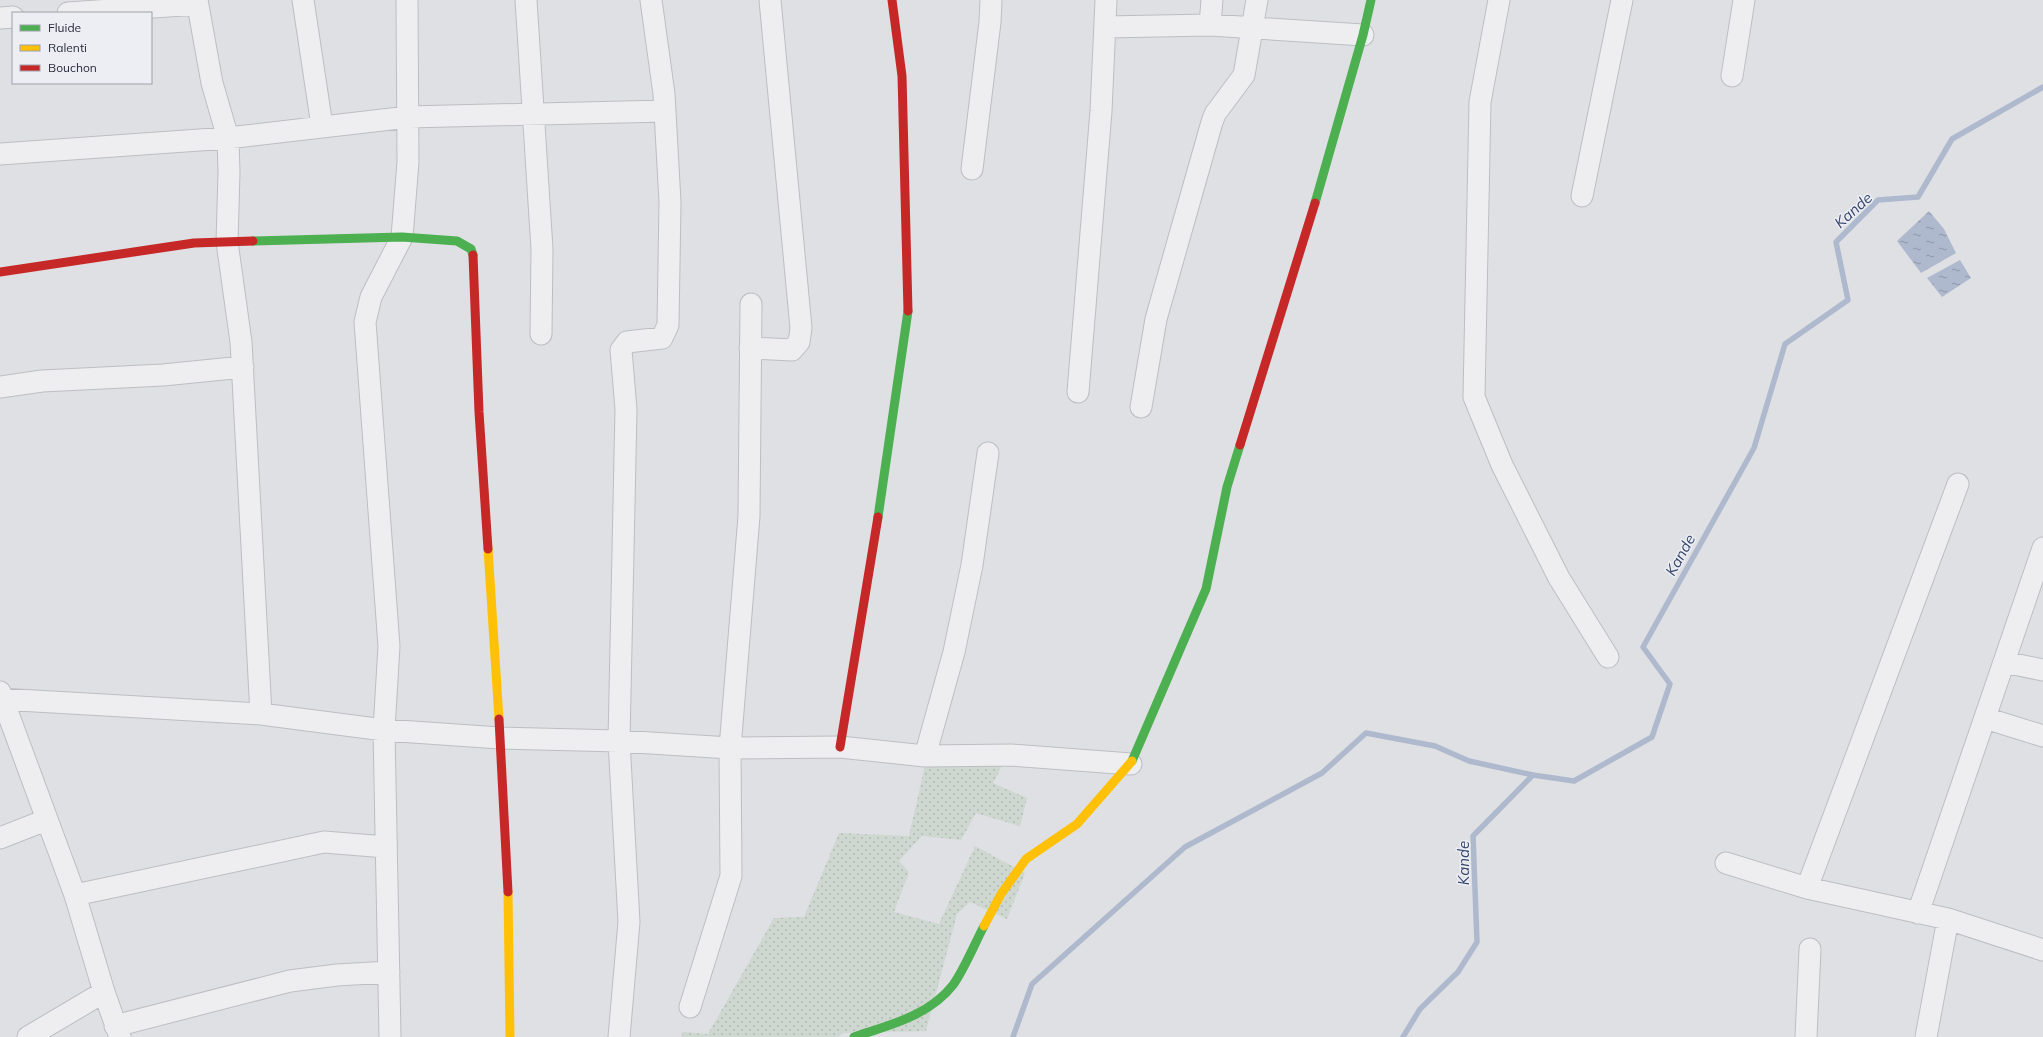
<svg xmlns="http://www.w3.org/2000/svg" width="2043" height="1037" viewBox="0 0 2043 1037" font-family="Mulish,sans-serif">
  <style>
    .green { fill: url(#green-dots) }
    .water { fill: url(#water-ripples) }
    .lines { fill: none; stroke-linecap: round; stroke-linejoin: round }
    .stream { stroke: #afb9cd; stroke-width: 5.5 }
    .street-casing { stroke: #bdbec2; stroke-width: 23 }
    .street { stroke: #eeeef0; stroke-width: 21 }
    .fast { stroke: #4caf50; stroke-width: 9 }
    .slow { stroke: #ffc107; stroke-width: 9 }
    .jam { stroke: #c62828; stroke-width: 9 }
    .labels { text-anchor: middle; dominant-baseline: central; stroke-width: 3; stroke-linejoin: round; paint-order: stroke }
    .water-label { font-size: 15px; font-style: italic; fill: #35456b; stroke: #eceef3 }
  </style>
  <defs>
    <pattern id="green-dots" width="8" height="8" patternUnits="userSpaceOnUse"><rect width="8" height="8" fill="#ced7d0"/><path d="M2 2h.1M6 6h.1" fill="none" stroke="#b1b9b4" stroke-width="1.8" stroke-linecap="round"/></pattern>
    <pattern id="water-ripples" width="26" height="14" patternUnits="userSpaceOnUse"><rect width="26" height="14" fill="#afb9cd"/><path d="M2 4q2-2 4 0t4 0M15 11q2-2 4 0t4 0" fill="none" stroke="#8e97a8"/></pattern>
  </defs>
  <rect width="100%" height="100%" fill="#dfe0e4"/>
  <!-- green -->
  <path class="green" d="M1006,758L993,783L1027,798L1020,826L976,813L961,840L922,836L899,861L909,872L894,912L939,924L975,846L1025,873L1007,919L970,902L957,914L926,1031L842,1033L839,1037H681L683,1032L708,1034L774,918L804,917L839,833L909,836L926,761Z"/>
  <!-- water -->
  <path class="water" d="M1929,211L1944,229L1956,253L1921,273L1897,241Z
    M1960,260L1971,278L1942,297L1927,278Z"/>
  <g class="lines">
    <!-- stream -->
    <path class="stream" d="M1013,1037L1032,984L1185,847L1322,773L1366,733L1435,746L1469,761L1533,775
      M1403,1037L1420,1009L1458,972L1477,942L1473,836L1533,775L1574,781L1652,737L1670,684L1643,647L1754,448L1785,344L1848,300L1836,242L1878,200L1918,197L1952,139L2043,87"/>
    <!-- street casing -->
    <g class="street-casing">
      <path id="street" d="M197,0L212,83L228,138L229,173L227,242L241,342L261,714
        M303,0L322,126
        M526,0L542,249L541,334
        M1499,0L1480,102L1474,397L1502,465L1559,578L1608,657
        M68,13L197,4
        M0,18L13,17
        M1210,25L1212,0
        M1106,27L1210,25L1363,35
        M1732,76L1744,0
        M0,154L228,138L408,117L665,111
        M972,169L990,22L991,0
        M1582,196L1622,0
        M750,348L792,350L799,342L801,328L770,0
        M0,387L42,381L163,375L243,367
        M1078,392L1101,111L1106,0
        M1141,407L1156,319L1212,122L1215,114L1244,75L1257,0
        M2004,662L2043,670
        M0,692L75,895L104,992L120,1037
        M0,699L261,714L384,730L500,738L619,741L730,748L840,747L925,756L1011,755L1131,764
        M1985,718L2043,736
        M925,756L954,652L972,565L988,453
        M0,838L46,820
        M1726,863L1807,888L1948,919L2043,950
        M1807,888L1958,484
        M75,895L324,842L386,847
        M1918,913L2043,548
        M690,1007L731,876L730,748L749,516L751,304
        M115,1026L290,981L337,975L389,972
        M28,1037L104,992
        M390,1037L384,730L389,646L365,322L371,297L402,237L408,162L407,0
        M619,1037L629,922L619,741L626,409L621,350L627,342L662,338L668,325L670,202L664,94L651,0
        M1806,1037L1810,949
        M1926,1037L1948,919"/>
    </g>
    <!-- street -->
    <use href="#street" class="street"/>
    <!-- fast -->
    <path class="fast" d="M1315,203L1363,35L1371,0
      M253,241L402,237L457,241L471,249L473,255
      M878,517L908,311
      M1132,761L1206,589L1227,487L1240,445
      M854,1037C889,1025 929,1016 953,985C964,970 975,943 984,926"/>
    <!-- slow -->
    <path class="slow" d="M488,549L499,719
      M508,892L510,1037
      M984,926L1001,894L1026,859L1077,824L1132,761"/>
    <!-- jam -->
    <path class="jam" d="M892,0L902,76L908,311
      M473,255L479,412L488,549
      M0,272L194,243L253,241
      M1240,445L1315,203
      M499,719L508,892
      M840,747L878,517"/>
  </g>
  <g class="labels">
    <!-- water labels -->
    <g class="water-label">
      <text transform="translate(1853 210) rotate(-42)">Kande</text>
      <text transform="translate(1680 555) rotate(-61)">Kande</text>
      <text transform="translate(1463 863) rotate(-90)">Kande</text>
    </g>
  </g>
  <!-- legend -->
  <rect x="12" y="12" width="140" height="72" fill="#eceef3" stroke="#9ea0a9"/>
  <rect x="20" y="25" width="20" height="6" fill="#4caf50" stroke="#9ea0a9"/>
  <text x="48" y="32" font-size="12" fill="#282c3b">Fluide</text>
  <rect x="20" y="45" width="20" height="6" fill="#ffc107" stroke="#9ea0a9"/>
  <text x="48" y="52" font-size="12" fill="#282c3b">Ralenti</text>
  <rect x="20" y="65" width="20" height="6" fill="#c62828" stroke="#9ea0a9"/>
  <text x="48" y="72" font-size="12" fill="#282c3b">Bouchon</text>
</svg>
